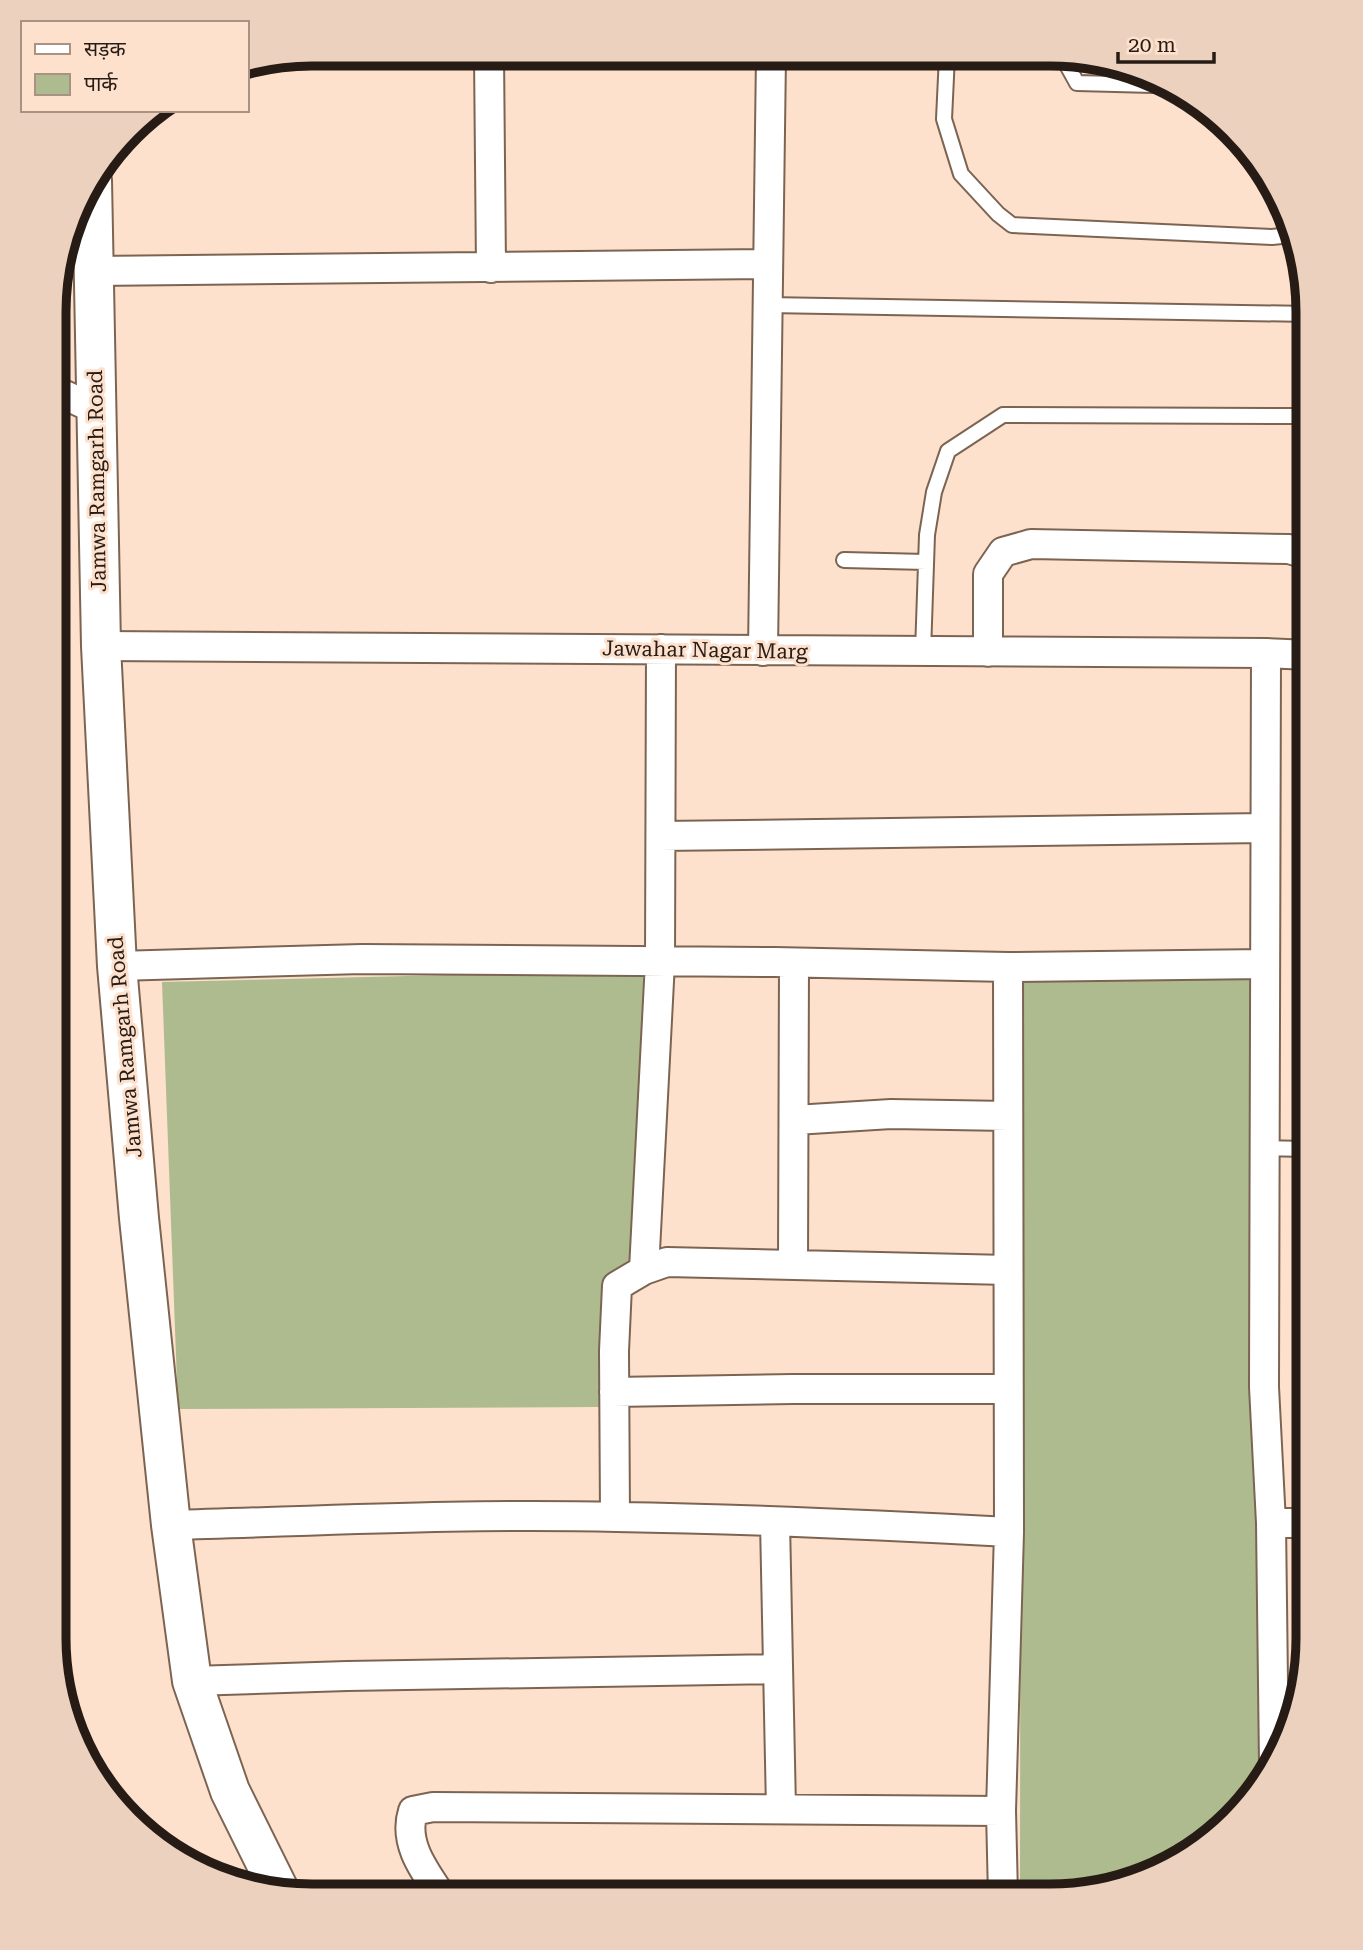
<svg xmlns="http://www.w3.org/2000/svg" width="1363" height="1950" viewBox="0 0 1363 1950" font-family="'Roboto Serif','Noto Sans Devanagari',serif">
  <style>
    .green { fill: #aebb8f }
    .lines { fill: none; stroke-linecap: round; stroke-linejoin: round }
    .service-casing { stroke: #7c6453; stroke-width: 18 }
    .minor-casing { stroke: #7c6453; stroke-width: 32 }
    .secondary-casing { stroke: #7c6453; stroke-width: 42 }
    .service { stroke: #fff; stroke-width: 14 }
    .minor { stroke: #fff; stroke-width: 28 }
    .secondary { stroke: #fff; stroke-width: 38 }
    .labels { text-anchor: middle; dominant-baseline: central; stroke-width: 6; stroke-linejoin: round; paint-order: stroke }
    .street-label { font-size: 21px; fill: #261c15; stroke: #fde1cd }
    .rim { fill: none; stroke: #261c15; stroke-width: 9 }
  </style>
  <rect width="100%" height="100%" fill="#fde1cd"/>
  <!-- green -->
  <path class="green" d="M1021,967L1252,980L1260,1787L1220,1832L1164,1869L1051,1896H1020Z
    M650,970L633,1265L601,1292L600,1407L178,1409L162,982Z"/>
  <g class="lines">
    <!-- service casing -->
    <g class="service-casing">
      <path id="service" d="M947,56L944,119L961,174L998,214L1012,225L1272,237L1291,235
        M1062,56L1077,83L1153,85
        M767,305L1309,314
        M844,560L926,562
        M923,652L927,535L934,492L948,451L1003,415L1303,416L1309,419
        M1264,1148L1308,1149"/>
    </g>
    <!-- minor casing -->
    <g class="minor-casing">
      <path id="minor" d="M489,55L491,268
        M94,271L767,264
        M56,391L95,409
        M101,646L1266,653L1309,655
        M763,651L771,56
        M988,652V574L1003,552L1031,544L1289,549L1309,555
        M1266,653L1264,1387L1271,1523L1274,1763
        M661,836L1265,828
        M117,966L362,959L775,962L1008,967L1265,964
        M795,1120L891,1114L1008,1116
        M793,1264L794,963
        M644,1270L660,962L661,649
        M614,1392L793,1389H1008
        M615,1516L614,1351L617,1286L644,1270L667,1262L1008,1270
        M775,1522L781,1809
        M1271,1523H1308
        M171,1525C319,1521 468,1513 617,1517C748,1519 879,1525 1009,1532
        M192,1681L347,1676L778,1669
        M440,1894C423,1869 403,1842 413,1811L433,1807L1001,1811
        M1003,1896L1001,1811L1009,1532L1008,967"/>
    </g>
    <!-- secondary casing -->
    <g class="secondary-casing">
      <path id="secondary" d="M92,180L101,646L117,966L139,1218L171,1525L192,1681L230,1791L281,1894"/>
    </g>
    <!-- service -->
    <use href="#service" class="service"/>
    <!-- minor -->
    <use href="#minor" class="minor"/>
    <!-- secondary -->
    <use href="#secondary" class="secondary"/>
  </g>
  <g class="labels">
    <!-- street labels -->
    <g class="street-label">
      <text transform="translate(97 481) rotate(-91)">Jamwa Ramgarh Road</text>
      <text transform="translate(705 650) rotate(1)">Jawahar Nagar Marg</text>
      <text transform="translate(125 1047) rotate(-95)">Jamwa Ramgarh Road</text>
    </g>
  </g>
  <!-- crop -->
  <path d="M0 0H1363V1950H0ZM312 66H1050A246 246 0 0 1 1296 312V1638A246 246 0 0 1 1050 1884H312A246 246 0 0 1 66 1638V312A246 246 0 0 1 312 66Z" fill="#ecd1be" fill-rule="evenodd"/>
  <path class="rim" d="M312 66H1050A246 246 0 0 1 1296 312V1638A246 246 0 0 1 1050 1884H312A246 246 0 0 1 66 1638V312A246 246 0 0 1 312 66Z"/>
  <!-- legend -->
  <rect x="21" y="21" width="228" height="91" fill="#fde1cd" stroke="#a79283" stroke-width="2"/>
  <rect x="35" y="44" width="35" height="10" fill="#ffffff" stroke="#a79283" stroke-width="2"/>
  <text x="84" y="56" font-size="21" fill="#261c15">सड़क</text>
  <rect x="35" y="74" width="35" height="21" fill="#aebb8f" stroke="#a79283" stroke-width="2"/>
  <text x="84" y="91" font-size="21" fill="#261c15">पार्क</text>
  <!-- scale -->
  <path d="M1118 52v10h96v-10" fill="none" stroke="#261c15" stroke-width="3.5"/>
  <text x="1128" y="52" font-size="21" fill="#261c15" stroke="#fde1cd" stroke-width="5" paint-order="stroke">20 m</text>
</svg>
